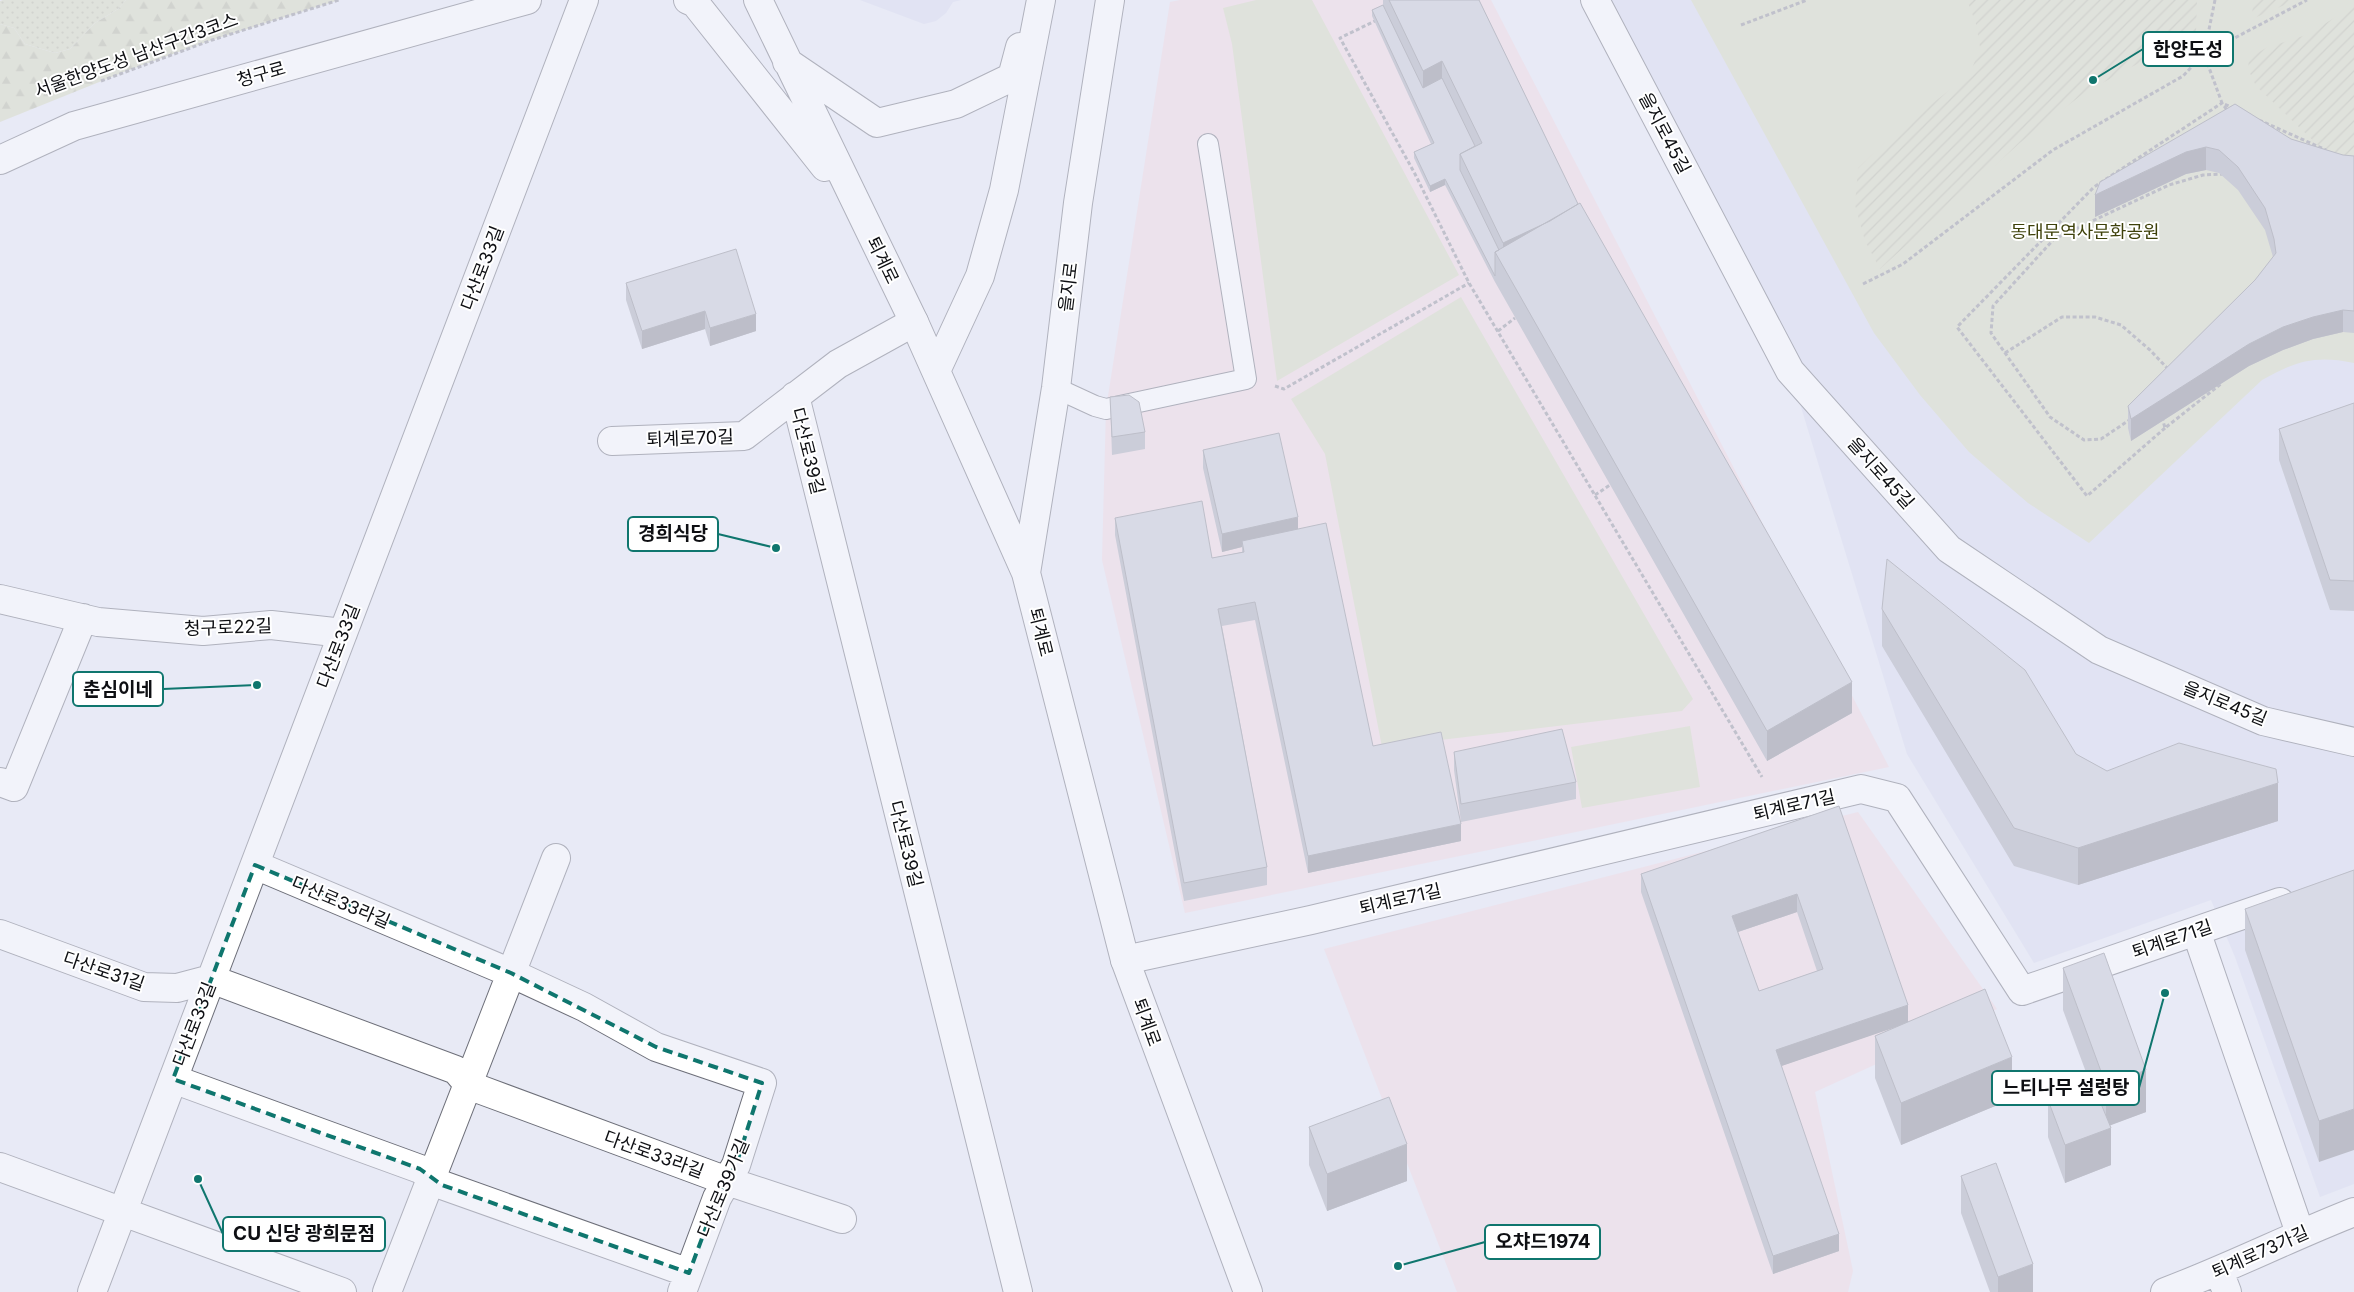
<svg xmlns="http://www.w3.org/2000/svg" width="2354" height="1292" viewBox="0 0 2354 1292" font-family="Inter,'Noto Sans KR',sans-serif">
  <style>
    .built { fill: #d9dcef }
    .education { fill: #f2d9e0 }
    .grass { fill: url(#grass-dots) }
    .forest { fill: url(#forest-firs) }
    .park { fill: #d6d9bc }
    .garden { fill: url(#garden-furrows) }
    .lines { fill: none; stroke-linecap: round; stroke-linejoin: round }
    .lane-casing { stroke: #6d6f79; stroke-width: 22 }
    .street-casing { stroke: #6d6f79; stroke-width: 30 }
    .secondary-casing { stroke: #6d6f79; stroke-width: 30 }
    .primary-casing { stroke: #6d6f79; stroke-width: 30 }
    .path { stroke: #909199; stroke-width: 3; stroke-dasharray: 4 2.5; stroke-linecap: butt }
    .lane { stroke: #fff; stroke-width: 20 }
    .street { stroke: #fff; stroke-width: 28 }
    .secondary { stroke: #fff; stroke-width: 28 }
    .primary { stroke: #fff; stroke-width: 28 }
    .wall { fill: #a9abb5; fill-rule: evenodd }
    .shaded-wall { fill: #8a8b93 }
    .building { fill: #c5c7d2; stroke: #8a8b93; fill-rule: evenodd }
    .marked { fill: none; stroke: #0f766e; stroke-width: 4; stroke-dasharray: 10 6; stroke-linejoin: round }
    .labels { text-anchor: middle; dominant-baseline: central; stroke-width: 4; stroke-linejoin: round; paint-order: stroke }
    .street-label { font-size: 18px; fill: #0e0f13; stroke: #fff }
    .park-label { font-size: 18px; fill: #3e410a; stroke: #fff }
    .leader { fill: none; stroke: #0f766e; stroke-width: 2 }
    .callout-dot { fill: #0f766e; stroke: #fff; stroke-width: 2 }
    .callout { fill: #fff; stroke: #0f766e; stroke-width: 2 }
    .callout-label { font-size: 19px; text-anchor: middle; font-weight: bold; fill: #0e0f13 }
  </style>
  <defs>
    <pattern id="grass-dots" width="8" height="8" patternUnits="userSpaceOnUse" patternTransform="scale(1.25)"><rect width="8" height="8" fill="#d6d9bc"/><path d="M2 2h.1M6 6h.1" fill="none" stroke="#b6b9a1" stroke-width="1.8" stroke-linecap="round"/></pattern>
    <pattern id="forest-firs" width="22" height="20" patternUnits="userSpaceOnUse" patternTransform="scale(1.25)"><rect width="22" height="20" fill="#d6d9bc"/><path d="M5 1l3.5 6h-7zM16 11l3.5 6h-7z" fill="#b6b9a1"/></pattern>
    <pattern id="garden-furrows" width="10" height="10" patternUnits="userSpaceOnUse" patternTransform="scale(1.25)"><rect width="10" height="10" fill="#d6d9bc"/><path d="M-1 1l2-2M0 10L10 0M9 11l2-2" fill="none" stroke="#b6b9a1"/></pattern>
  </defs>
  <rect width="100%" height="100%" fill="#e8eaf5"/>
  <!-- built -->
  <path class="built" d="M860,0H961L953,2L946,13L936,21L924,24Z
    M1595,0H2354V1184L2320,1197L2235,957L2211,900L2034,963L1907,754L1790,371Z"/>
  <!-- education -->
  <path class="education" d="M1180,0H1491L1889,767L1185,913L1102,560L1106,409L1170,2Z
    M1858,812L1997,1009L1815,1092L1853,1271L1848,1292H1457L1324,949Z"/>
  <!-- grass -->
  <path class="grass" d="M3,0H126L118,9L95,23L70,49L55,53L25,44L14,28L0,24V1Z"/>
  <!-- forest -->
  <path class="forest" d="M126,0H339L212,40L129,70L0,122V24L14,28L25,44L55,53L70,49L95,23L118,9Z"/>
  <!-- park -->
  <path class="park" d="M1256,0H1312L1459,275L1277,381L1232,44L1223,8Z
    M1691,0H2354V363C2315,355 2296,361 2262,380L2089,543L2028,503L1969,452L1920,395L1874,333Z
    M1461,297L1693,699L1682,711L1382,747L1325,454L1291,399Z
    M1690,726L1700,787L1582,808L1571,747Z"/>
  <!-- garden -->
  <path class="garden" d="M1967,0H2197L2196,32L2084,93L2021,142L1880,269L1865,241L1855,205L1858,168L1897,131L1970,74L1980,47L1976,24Z
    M2253,0H2296L2252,19Z
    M2354,6V162L2322,149L2256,86L2248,69L2249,58L2266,48L2306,35Z"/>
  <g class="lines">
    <!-- lane casing -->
    <g class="lane-casing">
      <path id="lane" d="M1056,388L1095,406L1106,409L1246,379L1208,144"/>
    </g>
    <!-- street casing -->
    <g class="street-casing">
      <path id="street" d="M795,396L1018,1292
        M612,441L744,436L838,364L914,322
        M0,599L98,622L203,631L271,625L343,633
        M0,782L14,787L83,618
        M255,865L511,973L584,1007L656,1047L762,1083L736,1165L717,1198L682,1292
        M2196,931L2300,1233
        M0,934L144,987L177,988L211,979L456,1070L467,1083L476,1088L727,1181L842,1219
        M1125,960L1311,920L1861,789L1897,798L2022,991L2280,902
        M173,1079L420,1169L442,1185L689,1273
        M0,1167L342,1292
        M2219,1271L2227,1292
        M92,1292L584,0
        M387,1292L556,858
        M2165,1292C2229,1268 2290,1237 2354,1212"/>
    </g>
    <!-- secondary casing -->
    <g class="secondary-casing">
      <path id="secondary" d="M1595,0L1790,371L1949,549L2099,650L2263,721L2354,742
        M0,160L74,126L527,0"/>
    </g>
    <!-- primary casing -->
    <g class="primary-casing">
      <path id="primary" d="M688,0L695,3L825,167
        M758,0L914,322L1026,573L1125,960L1248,1292
        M787,62L877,123L956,104L1012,77L1020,47
        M936,371L980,276L1004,190L1041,0
        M1026,573L1056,388L1078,203L1110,0"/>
    </g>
    <!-- path -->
    <path class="path" d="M2215,0L2204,54L2222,103L2233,108
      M1377,20L1340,38L1415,174L1469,283L1762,777
      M1741,25L1807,0
      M101,81L212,40L339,0
      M2259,120L2326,150
      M1863,284L1903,264L2053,150L2183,76L2204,54L2307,0
      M1498,331L1515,318
      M2005,353L2062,317H2095L2121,325L2150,350L2169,370
      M1275,386L1284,389L1469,283
      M2162,417L2165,428L2222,383
      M2131,419L2101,439L2084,440L2050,417L1991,333L1993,306L2054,239L2169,185L2203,175L2224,174
      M2165,428L2087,496L1957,327L2094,187L2222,103L2229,113
      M1595,495L1610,485"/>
    <!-- lane -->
    <use href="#lane" class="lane"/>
    <!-- street -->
    <use href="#street" class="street"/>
    <!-- secondary -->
    <use href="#secondary" class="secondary"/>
    <!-- primary -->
    <use href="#primary" class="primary"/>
  </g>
  <!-- wall -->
  <path class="wall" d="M1383,0H1479L1578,204L1852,713L1767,761L1495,282L1445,185L1430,192L1414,158V152L1431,144L1372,16V10L1383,5Z
    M2235,104L2291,139L2343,155L2354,156V333L2343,332L2313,339L2283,350L2249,366L2131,441L2128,428V406L2255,280L2273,257L2265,230L2238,190L2219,173L2206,170L2186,174L2095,217Z
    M626,283L756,331L710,346L705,329L642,349L626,300Z
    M1110,397L1145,432V449L1112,455Z
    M2354,403V611L2330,610L2279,460V429Z
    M1203,450L1298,529L1373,746L1461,841L1308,873L1255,620L1222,626L1267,867V885L1184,901L1115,535V518L1212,558L1242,552V547L1222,552L1203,468Z
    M1882,609L2076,754L2107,771L2278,821L2078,885L2014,866L1882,646Z
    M1454,752L1576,782V799L1461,822L1454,770Z
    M1839,806L1908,1022L2012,1099L1901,1145L1875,1078V1036L1903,1024L1781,1066L1839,1251L1773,1274L1641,892V874ZM1797,912L1817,971L1759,991L1738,932Z
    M2354,870L2319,1162L2245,950V909Z
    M2063,968L2146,1112L2110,1125L2111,1165L2065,1183L2048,1137V1100L2090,1083L2063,1010Z
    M1309,1127L1407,1181L1327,1211L1309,1165Z
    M1961,1176L2033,1292H1990L1961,1213Z"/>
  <!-- shaded-wall -->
  <path class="shaded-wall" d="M1442,61V84L1423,94V71Z
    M2206,147V170L2186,174L2095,217V195L2186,152Z
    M1445,179V185L1430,192V186Z
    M1579,206L1503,266V243Z
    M2343,310V332L2313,339L2283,350L2249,366L2131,441V419L2249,344L2283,327L2313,317Z
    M705,311V329L642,349V331Z
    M756,314V331L710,346V328Z
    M1298,517V534L1242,541V547L1222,552V534Z
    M1852,682V713L1767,761V731Z
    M2278,783V821L2078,885V848Z
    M1461,824V841L1308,873V856Z
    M1797,894V912L1732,934V916Z
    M1908,1005V1023L1776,1068V1050Z
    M2012,1057V1099L1901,1145V1103Z
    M2146,1070V1112L2106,1127V1085Z
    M2354,1109V1150L2319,1162V1121Z
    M2111,1128V1165L2065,1183V1145Z
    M1407,1144V1181L1327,1211V1174Z
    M1839,1234V1251L1773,1274V1256Z
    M2033,1264V1292H1998V1277Z"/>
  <!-- building -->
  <path class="building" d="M1389,0H1479L1578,204L1550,221L1503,243L1460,154L1482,143L1442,61L1423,71Z
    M1383,5L1423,88L1442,78L1475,146L1460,154V170L1499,250L1495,252V276L1445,179L1430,186L1414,152L1434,143L1372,10Z
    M2235,104L2291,139L2343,155L2354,156V311L2343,310L2313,317L2283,327L2249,344L2131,419L2128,406L2255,280L2276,253L2274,239L2265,208L2238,167L2219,150L2206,147L2186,152L2095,195L2100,182Z
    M1580,203L1852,682L1767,731L1495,252Z
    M736,249L756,314L710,328L705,311L642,331L626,283Z
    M1129,395L1139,402L1145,432L1112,437L1110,397Z
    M2354,403V581L2330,580L2279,429Z
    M1279,433L1298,517L1222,534L1203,450Z
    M1202,501L1212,558L1244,552L1242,541L1326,523L1373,746L1441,732L1461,824L1308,856L1255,602L1218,609L1267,867L1184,883L1115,518Z
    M1887,559L2025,670L2076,754L2107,771L2179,743L2276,769L2278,783L2078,848L2014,828L1882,609Z
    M1562,729L1576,782L1461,804L1454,752Z
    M1839,806L1908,1005L1776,1050L1839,1234L1773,1256L1641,874ZM1797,894L1823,969L1759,991L1732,916Z
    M2354,870V1109L2319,1121L2245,909Z
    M2104,953L2146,1070L2106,1085L2063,968Z
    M1985,989L2012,1057L1901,1103L1875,1036Z
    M2092,1082L2111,1128L2065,1145L2048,1100Z
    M1389,1097L1407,1144L1327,1174L1309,1127Z
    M1996,1163L2033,1264L1998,1277L1961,1176Z"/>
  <!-- marked area -->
  <path d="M0 0H2354V1292H0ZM255,865L511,973L656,1047L762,1083L736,1165L717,1198L689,1273L442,1185L420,1169L173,1079Z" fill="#e8eaf5" fill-opacity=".55" fill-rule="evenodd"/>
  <path class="marked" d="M255,865L511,973L656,1047L762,1083L736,1165L717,1198L689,1273L442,1185L420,1169L173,1079Z"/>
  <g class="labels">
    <!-- street labels -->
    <g class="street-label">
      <text transform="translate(136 55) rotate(-20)">서울한양도성 남산구간3코스</text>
      <text transform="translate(261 74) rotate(-16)">청구로</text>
      <text transform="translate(1665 133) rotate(62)">을지로45길</text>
      <text transform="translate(883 260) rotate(64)">퇴계로</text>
      <text transform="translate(482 268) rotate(-69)">다산로33길</text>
      <text transform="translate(1068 287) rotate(-83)">을지로</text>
      <text transform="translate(690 438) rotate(-2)">퇴계로70길</text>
      <text transform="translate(808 451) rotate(76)">다산로39길</text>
      <text transform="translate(1881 473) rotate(48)">을지로45길</text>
      <text transform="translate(228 627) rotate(-2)">청구로22길</text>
      <text transform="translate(1041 632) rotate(76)">퇴계로</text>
      <text transform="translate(338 646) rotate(-69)">다산로33길</text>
      <text transform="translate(2225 703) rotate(22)">을지로45길</text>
      <text transform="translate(1794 805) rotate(-13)">퇴계로71길</text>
      <text transform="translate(906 844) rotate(76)">다산로39길</text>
      <text transform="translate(1400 899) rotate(-13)">퇴계로71길</text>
      <text transform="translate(341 902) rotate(23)">다산로33라길</text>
      <text transform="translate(2172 939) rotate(-19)">퇴계로71길</text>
      <text transform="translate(104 971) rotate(19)">다산로31길</text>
      <text transform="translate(1147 1022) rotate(70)">퇴계로</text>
      <text transform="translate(194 1024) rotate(-69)">다산로33길</text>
      <text transform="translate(654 1154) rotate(20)">다산로33라길</text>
      <text transform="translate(723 1188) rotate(-67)">다산로39가길</text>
      <text transform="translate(2260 1252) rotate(-24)">퇴계로73가길</text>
    </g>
    <!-- park labels -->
    <g class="park-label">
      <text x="2085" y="231">동대문역사문화공원</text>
    </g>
  </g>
  <!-- callouts -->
  <path class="leader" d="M2093 80L2143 49M776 548L718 534M257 685L163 689M2165 993L2139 1088M198 1179L223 1234M1398 1266L1485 1242"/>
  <g class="callout-dot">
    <circle cx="2093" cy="80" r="5"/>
    <circle cx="776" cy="548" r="5"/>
    <circle cx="257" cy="685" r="5"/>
    <circle cx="2165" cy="993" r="5"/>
    <circle cx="198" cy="1179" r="5"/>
    <circle cx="1398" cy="1266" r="5"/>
  </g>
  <g class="callout">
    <rect x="2143" y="32" width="90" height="34" rx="5"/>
    <rect x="628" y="517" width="90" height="34" rx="5"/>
    <rect x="73" y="672" width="90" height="34" rx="5"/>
    <rect x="1992" y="1071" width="147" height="34" rx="5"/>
    <rect x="223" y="1217" width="162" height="34" rx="5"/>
    <rect x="1485" y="1225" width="115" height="34" rx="5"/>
  </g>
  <g class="callout-label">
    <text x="2188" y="56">한양도성</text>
    <text x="673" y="540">경희식당</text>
    <text x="118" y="696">춘심이네</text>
    <text x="2066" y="1094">느티나무 설렁탕</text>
    <text x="304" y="1240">CU 신당 광희문점</text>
    <text x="1543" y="1248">오챠드1974</text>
  </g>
</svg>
